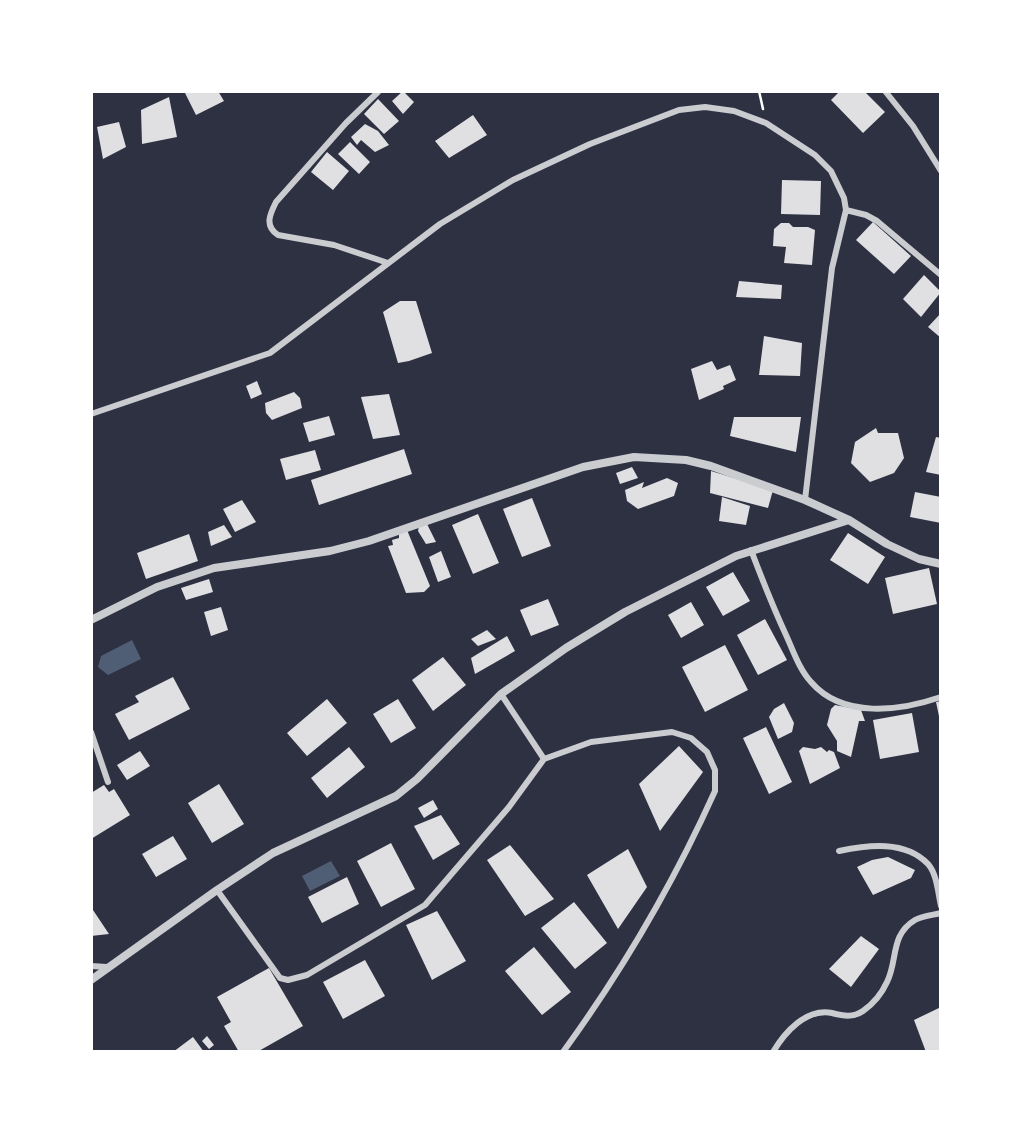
<svg xmlns="http://www.w3.org/2000/svg" width="1032" height="1143" viewBox="0 0 1032 1143" font-family="Commissioner,sans-serif">
  <style>
    .water { fill: #4f5d75 }
    .building { fill: #e0e0e3 }
    .lines { fill: none; stroke-linecap: round; stroke-linejoin: round }
    .path { stroke: #fff; stroke-width: 2.5 }
    .minor { stroke: #caccd0; stroke-width: 6 }
    .tertiary { stroke: #caccd0; stroke-width: 8 }
  </style>
  <rect width="100%" height="100%" fill="#2d3142"/>
  <!-- water -->
  <path class="water" d="M132,640L141,659L108,675L98,667L101,656Z
    M331,861L340,876L310,891L302,876Z"/>
  <!-- building -->
  <path class="building" d="M184,91H218L224,101L196,115Z
    M403,91L414,102L403,114L392,101Z
    M840,91H864L885,112L863,133L831,100Z
    M169,97L177,137L142,144L141,110Z
    M378,99L399,121L384,134L364,114Z
    M473,115L487,135L449,158L435,141Z
    M119,122L126,147L103,159L97,127Z
    M365,124L378,131L389,145L375,152L361,140L357,145L351,137Z
    M350,142L370,162L359,174L338,154Z
    M327,152L349,171L333,190L311,172Z
    M782,180L821,181L820,215L781,214Z
    M873,222L911,256L894,274L856,240Z
    M781,223H789L793,227H808L815,230L812,265L784,263L786,247L773,246L774,229Z
    M924,275L941,292L921,317L903,299Z
    M739,281L782,285L781,299L736,297Z
    M400,301H416L432,353L409,361L398,363L383,312Z
    M941,313V338L928,327Z
    M764,336L802,343L800,376L759,375Z
    M712,361L717,370L730,365L736,380L723,386L724,389L699,400L691,369Z
    M257,381L262,394L251,399L246,386Z
    M294,392L300,398L302,408L272,420L266,413L265,403Z
    M389,394L400,435L373,439L361,397Z
    M329,416L335,435L309,442L303,423Z
    M734,417H801L796,452L730,436Z
    M876,428L878,433H898L904,458L894,473L870,482L851,463L855,442Z
    M936,437L941,438V475L926,472Z
    M404,449L412,474L319,505L311,480Z
    M315,450L321,470L286,480L280,459Z
    M632,467L638,478L620,484L616,473Z
    M711,471L773,490L768,508L710,493Z
    M667,478L678,483L674,496L638,509L627,501L625,490L644,482L642,488Z
    M915,492L941,497V523L910,517Z
    M722,497L750,506L746,525L719,521Z
    M532,498L551,546L522,557L503,509Z
    M242,500L256,522L235,532L223,509Z
    M478,514L499,563L473,574L452,525Z
    M427,524L436,542L426,544L418,531L419,526Z
    M224,525L232,537L211,546L208,532Z
    M407,530L430,586L424,592L406,593L388,546L393,545L392,540L399,538V534Z
    M848,533L885,557L868,584L830,560Z
    M189,534L198,561L146,579L137,553Z
    M441,551L451,577L438,582L429,557Z
    M929,568L937,604L893,614L885,578Z
    M733,572L750,601L723,616L706,587Z
    M209,579L213,592L186,600L181,588Z
    M548,599L559,625L531,636L520,610Z
    M691,602L704,625L681,638L668,615Z
    M221,607L228,630L211,636L204,612Z
    M765,619L787,660L758,675L737,635Z
    M487,630L496,639L478,646L471,639Z
    M507,636L515,651L475,674L471,658Z
    M725,645L748,690L705,712L682,667Z
    M443,657L466,685L433,711L412,680Z
    M173,677L190,709L129,740L115,714L139,702L135,696Z
    M327,699L347,723L307,756L287,733Z
    M398,699L416,728L391,743L373,714Z
    M941,701V721H940L936,702Z
    M784,703L794,723L792,732L778,739L769,717L774,709Z
    M835,705L861,710L865,721H859L851,757L837,751V741L827,725L831,709Z
    M912,713L919,752L880,759L873,720Z
    M766,727L792,782L769,794L743,738Z
    M679,746L703,772L660,831L639,784Z
    M349,747L365,767L327,798L311,778Z
    M803,747L815,749L821,747L827,752L829,750L834,752L840,768L810,784L799,751Z
    M140,751L150,766L127,780L117,765Z
    M219,784L244,824L212,843L188,803Z
    M104,785L109,792L114,789L130,815L91,839V793Z
    M433,800L438,809L424,818L418,808Z
    M441,815L460,844L433,860L414,826Z
    M173,836L187,859L156,877L142,854Z
    M391,843L415,889L381,907L357,861Z
    M510,845L554,899L525,916L487,860Z
    M628,849L647,887L618,929L587,875Z
    M888,857L915,870L911,878L873,895L857,867L872,860Z
    M347,877L359,904L322,923L308,897Z
    M574,902L607,943L575,969L541,928Z
    M91,907L109,934L91,936Z
    M437,911L466,961L432,980L406,925Z
    M861,936L879,949L851,987L829,969Z
    M534,947L571,992L542,1015L505,971Z
    M365,960L385,996L343,1019L323,982Z
    M269,968L303,1026L257,1052H239L224,1026L231,1022L217,997Z
    M941,1007V1052H926L914,1020Z
    M207,1036L214,1045L209,1049L202,1041Z
    M193,1037L204,1052H173Z"/>
  <g class="lines">
    <!-- path -->
    <path class="path" d="M759,91L763,109"/>
    <!-- minor -->
    <path class="minor" d="M885,91L913,126L941,171
      M378,92L346,123L276,202C270,214 264,226 278,235L334,245L388,263
      M846,210L866,215L877,221L941,275
      M91,414L270,353L440,224L513,180L590,144L679,110L705,107L734,111L766,123L815,155L831,171L844,198L846,210L832,268L805,500
      M751,550C762,579 773,607 786,635C793,650 799,669 811,682C843,719 900,711 941,697
      M501,694L544,759
      M91,732L108,782
      M839,851C868,845 905,840 928,864C937,874 938,893 941,906
      M217,890L280,978L288,980L307,975L425,905L509,807L544,759L591,742L672,732L691,738L707,752L715,770V791C674,882 622,971 563,1052
      M91,966L107,967
      M773,1052C785,1032 806,1008 832,1013C843,1016 853,1018 863,1011C873,1004 882,993 887,982C898,960 890,935 915,920C922,916 933,915 941,913"/>
    <!-- tertiary -->
    <path class="tertiary" d="M91,620L157,587L214,568L330,551L369,541L583,467L634,457L686,460L711,466L805,500L849,520L887,544L919,559L941,564
      M91,980L217,890L273,853L396,796L417,779L501,694L566,648L625,612L736,556L849,520"/>
  </g>
  <!-- border -->
  <rect width="1032" height="1143" fill="none" stroke="#ffffff" stroke-width="186"/>
</svg>
